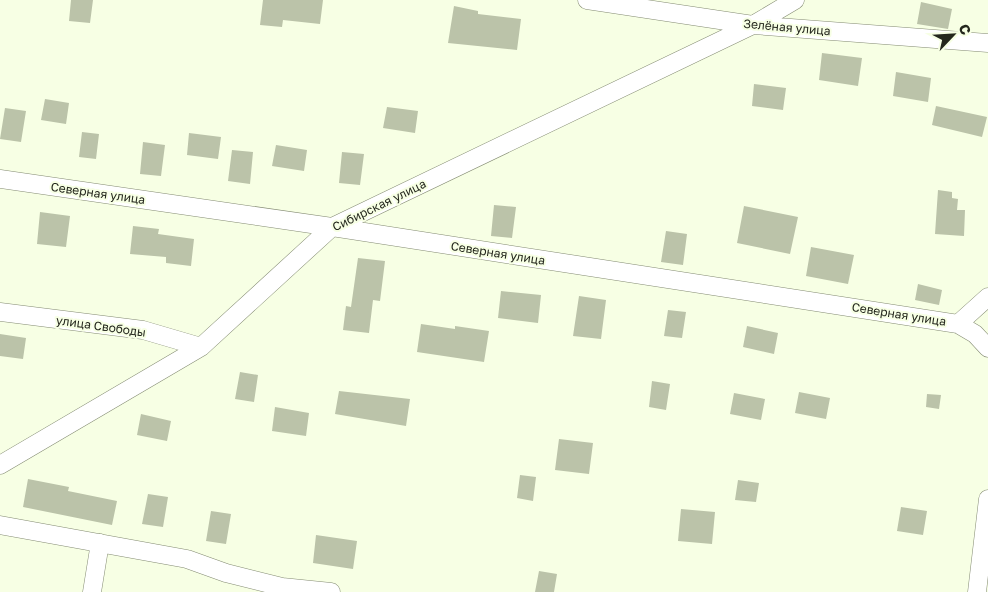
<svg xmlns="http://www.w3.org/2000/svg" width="988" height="592" viewBox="0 0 988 592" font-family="'Golos Text',sans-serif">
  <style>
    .building { fill: #bbc3a9 }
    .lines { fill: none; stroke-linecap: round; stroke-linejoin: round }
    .minor-casing { stroke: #848b73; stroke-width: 19 }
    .minor { stroke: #fff; stroke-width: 18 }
    .labels { text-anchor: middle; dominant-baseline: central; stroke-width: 4; stroke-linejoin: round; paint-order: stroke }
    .street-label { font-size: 12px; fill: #24271d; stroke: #f7ffe4 }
  </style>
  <rect width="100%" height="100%" fill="#f7ffe4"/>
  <!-- building -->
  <path class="building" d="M71,0H93L90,23L69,21Z
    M263,0H323L320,24L283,20L282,27L260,25Z
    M921,2L952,9L948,29L917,24Z
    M454,6L478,11V14L521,19L517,50L448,43Z
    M822,53L862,58L858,86L819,80Z
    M896,72L931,78L928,102L893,96Z
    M754,84L786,88L783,110L752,106Z
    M45,99L69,103L66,124L41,120Z
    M936,106L987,117L982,137L932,125Z
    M387,107L418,111L415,133L383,128Z
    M5,108L26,111L21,142L0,139Z
    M82,132L99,134L96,159L79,157Z
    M189,133L221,137L218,159L187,155Z
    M143,142L165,145L161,176L140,174Z
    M276,145L307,150L304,171L272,166Z
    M232,150L253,152L250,184L228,181Z
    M342,152L364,154L360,185L339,183Z
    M938,190L952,192V198L958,199L957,210H965L964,236L935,234Z
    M494,205L516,207L512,238L491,236Z
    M744,206L798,217L790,254L737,243Z
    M40,212L70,216L66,247L37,244Z
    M133,226L159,229L158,234L194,239L191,266L166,263V257L130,254Z
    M666,231L687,234L683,265L661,262Z
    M811,247L854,255L848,284L806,276Z
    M358,258L385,261L380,301L373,300L369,333L343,330L346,306L351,307Z
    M918,284L942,290L939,305L915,300Z
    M501,291L541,295L538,323L498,318Z
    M579,296L606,300L601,339L573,336Z
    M668,310L686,312L682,338L664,336Z
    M421,324L455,329V326L489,331L484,362L417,352Z
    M747,326L778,333L774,354L743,347Z
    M0,334L26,338L23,359L0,356Z
    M240,372L258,375L254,402L235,399Z
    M652,381L670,384L666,410L649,407Z
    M339,391L410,399L406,426L335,414Z
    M799,392L830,398L826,419L795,413Z
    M734,393L765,399L761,420L730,414Z
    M927,394L941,395L939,409L926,407Z
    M275,407L309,413L306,436L272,431Z
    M141,414L171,421L167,441L137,435Z
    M559,439L593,443L589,474L555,470Z
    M520,475L536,477L533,501L517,498Z
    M28,479L69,487L68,491L117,501L112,525L23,507Z
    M738,480L759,483L756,502L735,500Z
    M148,494L168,497L163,527L142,524Z
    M901,507L927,511L923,535L897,531Z
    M681,509L715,512L712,544L678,541Z
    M211,511L231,514L226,544L206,541Z
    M316,535L357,541L353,569L313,563Z
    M539,571L557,574L554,592H535Z"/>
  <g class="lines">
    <!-- minor casing -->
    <g class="minor-casing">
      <path id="minor" d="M587,0L753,25L988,43
        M0,179L332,227L958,324L975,334L988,348
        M0,312L143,330L201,347
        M958,324L988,297
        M0,465L201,347L332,227L753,25L795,0
        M0,525L187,559L226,573L282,587L331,592
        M92,592L100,543
        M977,592L988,499"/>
    </g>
    <!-- minor -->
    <use href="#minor" class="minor"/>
  </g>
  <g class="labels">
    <!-- street labels -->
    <g class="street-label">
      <text transform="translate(787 27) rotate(5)">Зелёная улица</text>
      <text transform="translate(98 193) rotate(8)">Северная улица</text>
      <text transform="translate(379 205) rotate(-26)">Сибирская улица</text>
      <text transform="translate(498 253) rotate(9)">Северная улица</text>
      <text transform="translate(899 314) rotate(9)">Северная улица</text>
      <text transform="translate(101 326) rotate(8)">улица Свободы</text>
    </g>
  </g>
  <!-- north arrow -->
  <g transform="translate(953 35) rotate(65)" stroke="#f7ffe4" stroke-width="4" paint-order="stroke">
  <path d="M0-4L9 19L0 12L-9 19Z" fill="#24271d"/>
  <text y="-8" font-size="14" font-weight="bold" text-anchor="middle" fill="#24271d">С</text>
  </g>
</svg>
